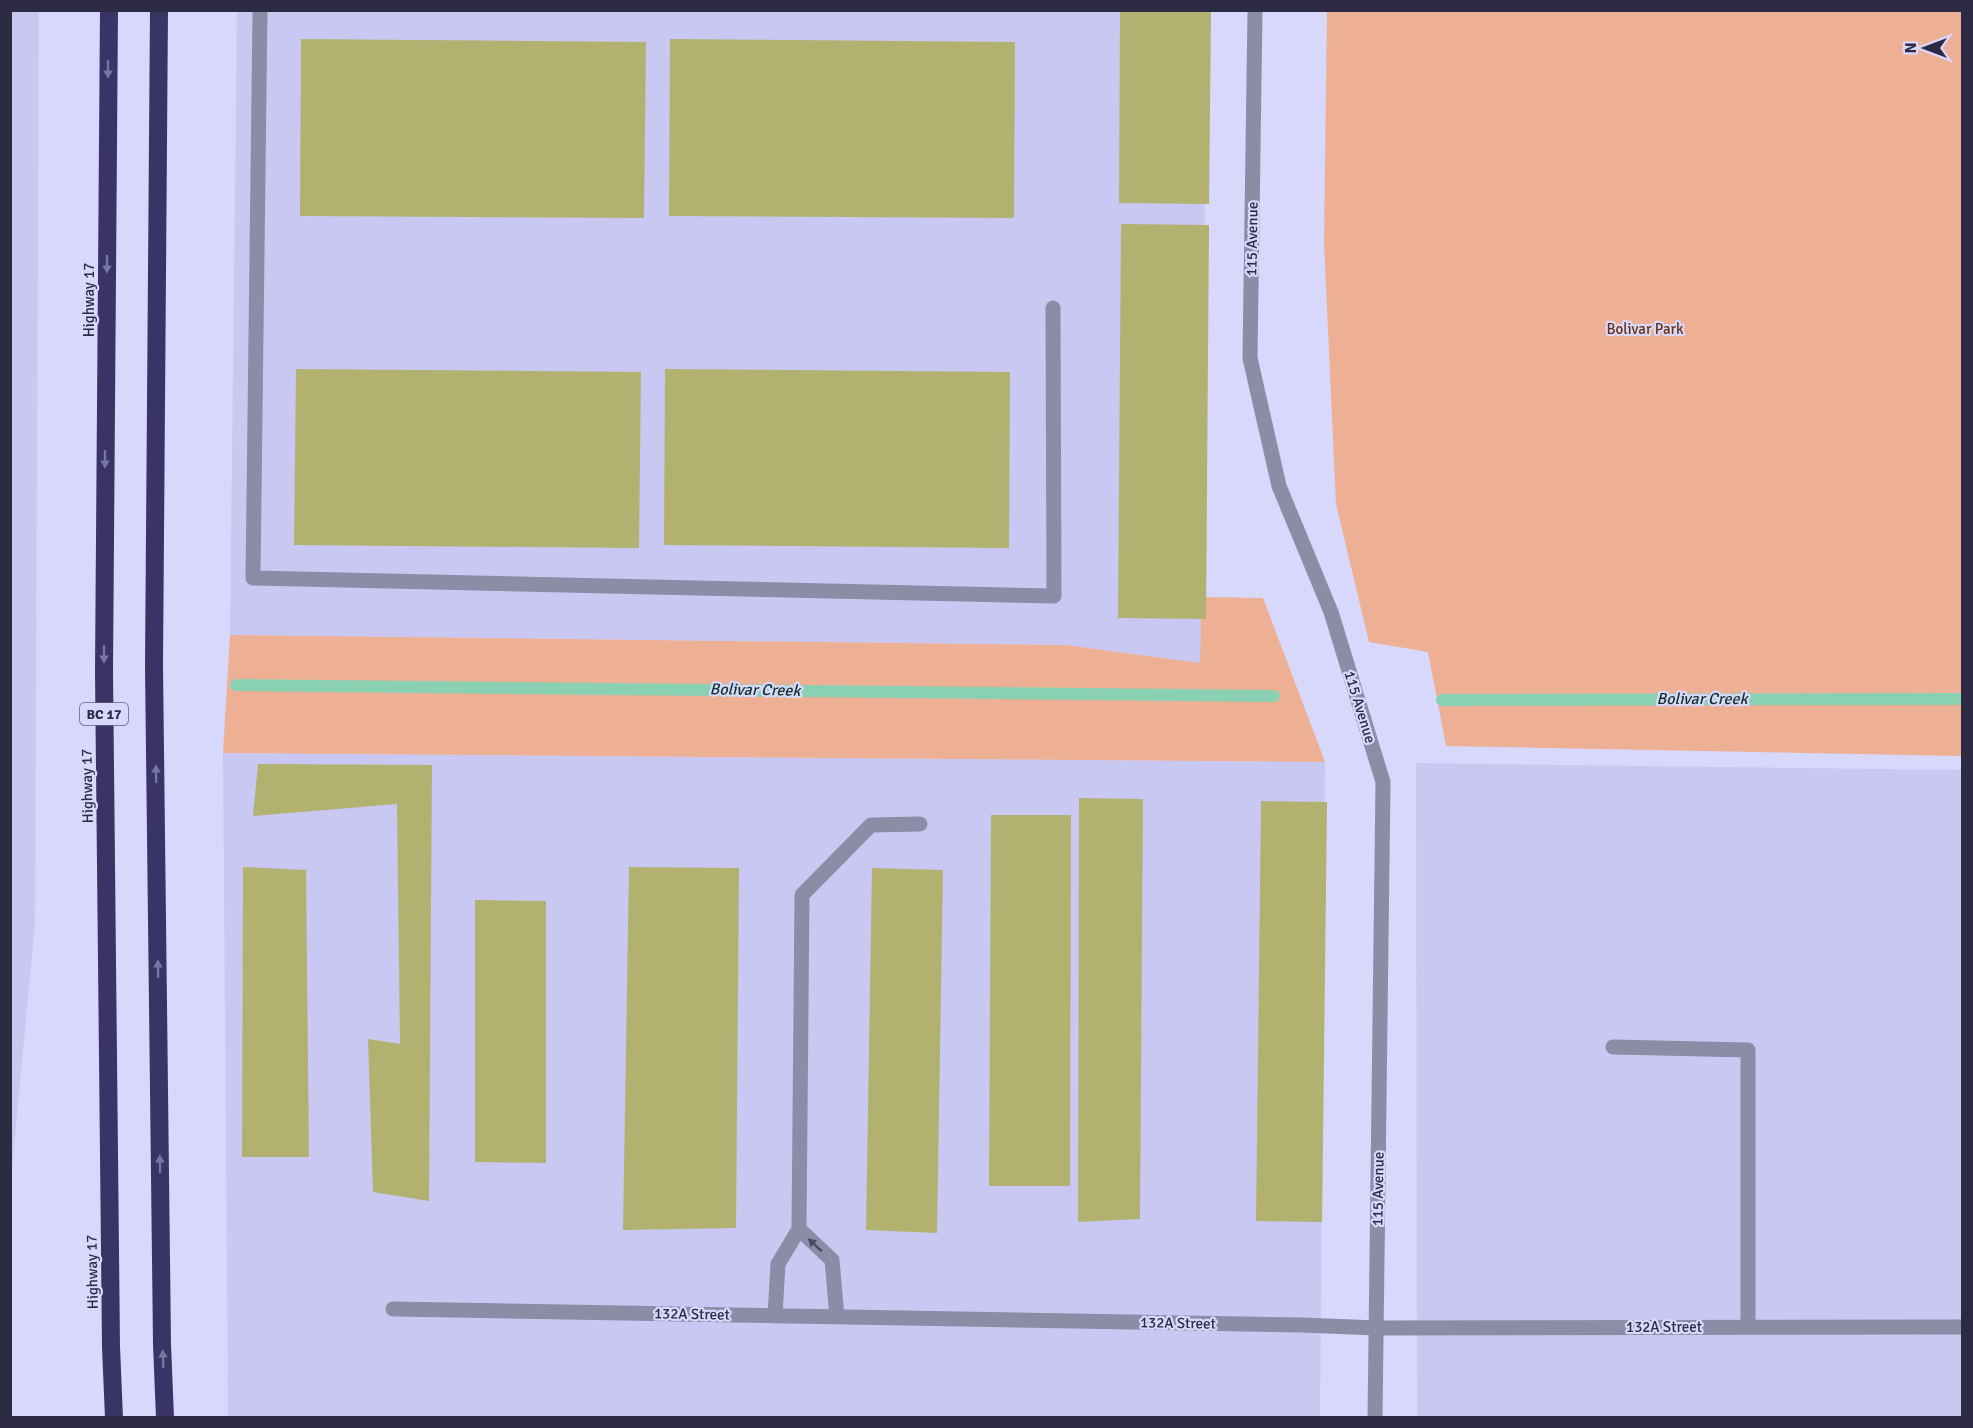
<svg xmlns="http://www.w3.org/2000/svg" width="1973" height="1428" viewBox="0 0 1973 1428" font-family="Signika,sans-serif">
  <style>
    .built { fill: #c9c8f2 }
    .green { fill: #edb094 }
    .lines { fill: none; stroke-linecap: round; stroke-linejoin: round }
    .stream { stroke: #8ad1b3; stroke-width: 12 }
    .building { fill: #b3b170 }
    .minor { stroke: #8d8ca6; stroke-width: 15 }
    .highway { stroke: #393366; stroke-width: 18 }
    .oneway { fill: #7975a2 }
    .oneway2 { fill: #4a4861 }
    .labels { text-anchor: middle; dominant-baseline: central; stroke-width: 4.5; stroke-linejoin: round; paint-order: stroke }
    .shield { fill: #d8d7fc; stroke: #605f7a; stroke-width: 1.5 }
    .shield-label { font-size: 14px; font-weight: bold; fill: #2d2b43 }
    .street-label { font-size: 15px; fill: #2d2b43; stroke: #d8d7fc }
    .park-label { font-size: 15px; fill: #662e0f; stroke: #d8d7fc }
    .water-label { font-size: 16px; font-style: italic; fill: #123327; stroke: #d8d7fc }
  </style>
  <rect width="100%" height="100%" fill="#d8d7fc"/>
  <!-- built -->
  <path class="built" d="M39,11L35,923L11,1179L10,11Z
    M237,11H1207L1200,663L1066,645L230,635Z
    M223,753L1325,762L1320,1417H228Z
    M1416,763L1962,770V1417H1417Z"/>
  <!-- green -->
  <path class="green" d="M1327,11H1962V756L1446,746L1428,652L1369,642L1336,504L1324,242Z
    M1201,597L1263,598L1325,762L223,753L230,635L1066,645L1200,663Z"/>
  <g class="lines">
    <!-- stream -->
    <path class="stream" d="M236,685L1274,696
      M1442,700L1962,699"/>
  </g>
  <!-- building -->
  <path class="building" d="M1120,10H1211L1209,204L1119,203Z
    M301,39L646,42L644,218L300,216Z
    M670,39L1015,42L1014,218L669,216Z
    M1121,224L1209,225L1206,619L1118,618Z
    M296,369L641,372L639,548L294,545Z
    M665,369L1010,372L1009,548L664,545Z
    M258,764L432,765L429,1201L373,1192L368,1039L400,1044L397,804L253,816Z
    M1079,798L1143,799L1140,1219L1078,1222Z
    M1261,801L1327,802L1322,1222L1256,1221Z
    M991,815H1071L1070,1186H989Z
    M243,867L306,870L309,1157H242Z
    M629,867L739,868L736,1228L623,1230Z
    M872,868L943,870L937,1233L866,1230Z
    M475,900L546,901V1163L475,1162Z"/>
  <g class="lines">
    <!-- minor -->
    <path class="minor" d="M260,10L253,578L1054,596L1053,308
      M1255,10L1250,358L1279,486L1331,612L1383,782L1375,1418
      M1613,1047L1748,1050V1327
      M799,1229L802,895L871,825L920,824
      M393,1309L1303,1325L1377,1328L1962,1327
      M775,1316L778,1264L799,1229L832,1260L837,1317"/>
    <!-- highway -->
    <path class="highway" d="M109,10L104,671L111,1347L114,1418
      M159,10L154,666L162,1344L165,1418"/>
  </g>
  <!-- one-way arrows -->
  <defs><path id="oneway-solid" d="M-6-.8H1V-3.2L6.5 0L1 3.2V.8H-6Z" transform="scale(1.5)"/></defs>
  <g class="oneway">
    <use href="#oneway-solid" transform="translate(108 69) rotate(90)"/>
    <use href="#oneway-solid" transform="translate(107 264) rotate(90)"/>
    <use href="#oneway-solid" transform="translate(105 459) rotate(90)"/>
    <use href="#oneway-solid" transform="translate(104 654) rotate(90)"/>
    <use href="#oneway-solid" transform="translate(156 774) rotate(-91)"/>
    <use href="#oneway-solid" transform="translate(158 969) rotate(-91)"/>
    <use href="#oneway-solid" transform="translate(160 1164) rotate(-91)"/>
    <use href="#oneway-solid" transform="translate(163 1359) rotate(-92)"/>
  </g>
  <use class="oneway2" href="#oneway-solid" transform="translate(815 1245) rotate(-137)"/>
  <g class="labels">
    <!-- shield labels -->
    <rect class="shield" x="80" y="703" width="48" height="22" rx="4.5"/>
    <g class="shield-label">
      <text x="104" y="714">BC 17</text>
    </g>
    <!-- street labels -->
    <g class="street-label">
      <text transform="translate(1252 239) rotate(-89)">115 Avenue</text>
      <text transform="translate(89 300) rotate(-90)">Highway 17</text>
      <text transform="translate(1360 707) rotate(73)">115 Avenue</text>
      <text transform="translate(87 786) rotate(-91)">Highway 17</text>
      <text transform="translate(1378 1189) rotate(-89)">115 Avenue</text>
      <text transform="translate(92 1272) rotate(-91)">Highway 17</text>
      <text transform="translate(692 1314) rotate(1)">132A Street</text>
      <text transform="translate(1178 1323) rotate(1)">132A Street</text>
      <text x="1664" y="1327">132A Street</text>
    </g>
    <!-- park labels -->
    <g class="park-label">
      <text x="1645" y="329">Bolivar Park</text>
    </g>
    <!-- water labels -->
    <g class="water-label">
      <text transform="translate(755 690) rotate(1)">Bolivar Creek</text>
      <text x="1702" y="699">Bolivar Creek</text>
    </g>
  </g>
  <!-- border -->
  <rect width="1973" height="1428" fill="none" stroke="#2d2b43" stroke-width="24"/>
  <!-- north arrow -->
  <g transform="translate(1925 48) rotate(270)" stroke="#d8d7fc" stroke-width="4.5" paint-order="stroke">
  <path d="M0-4.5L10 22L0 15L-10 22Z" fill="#2d2b43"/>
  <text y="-9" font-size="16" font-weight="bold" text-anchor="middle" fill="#2d2b43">N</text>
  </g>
</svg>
